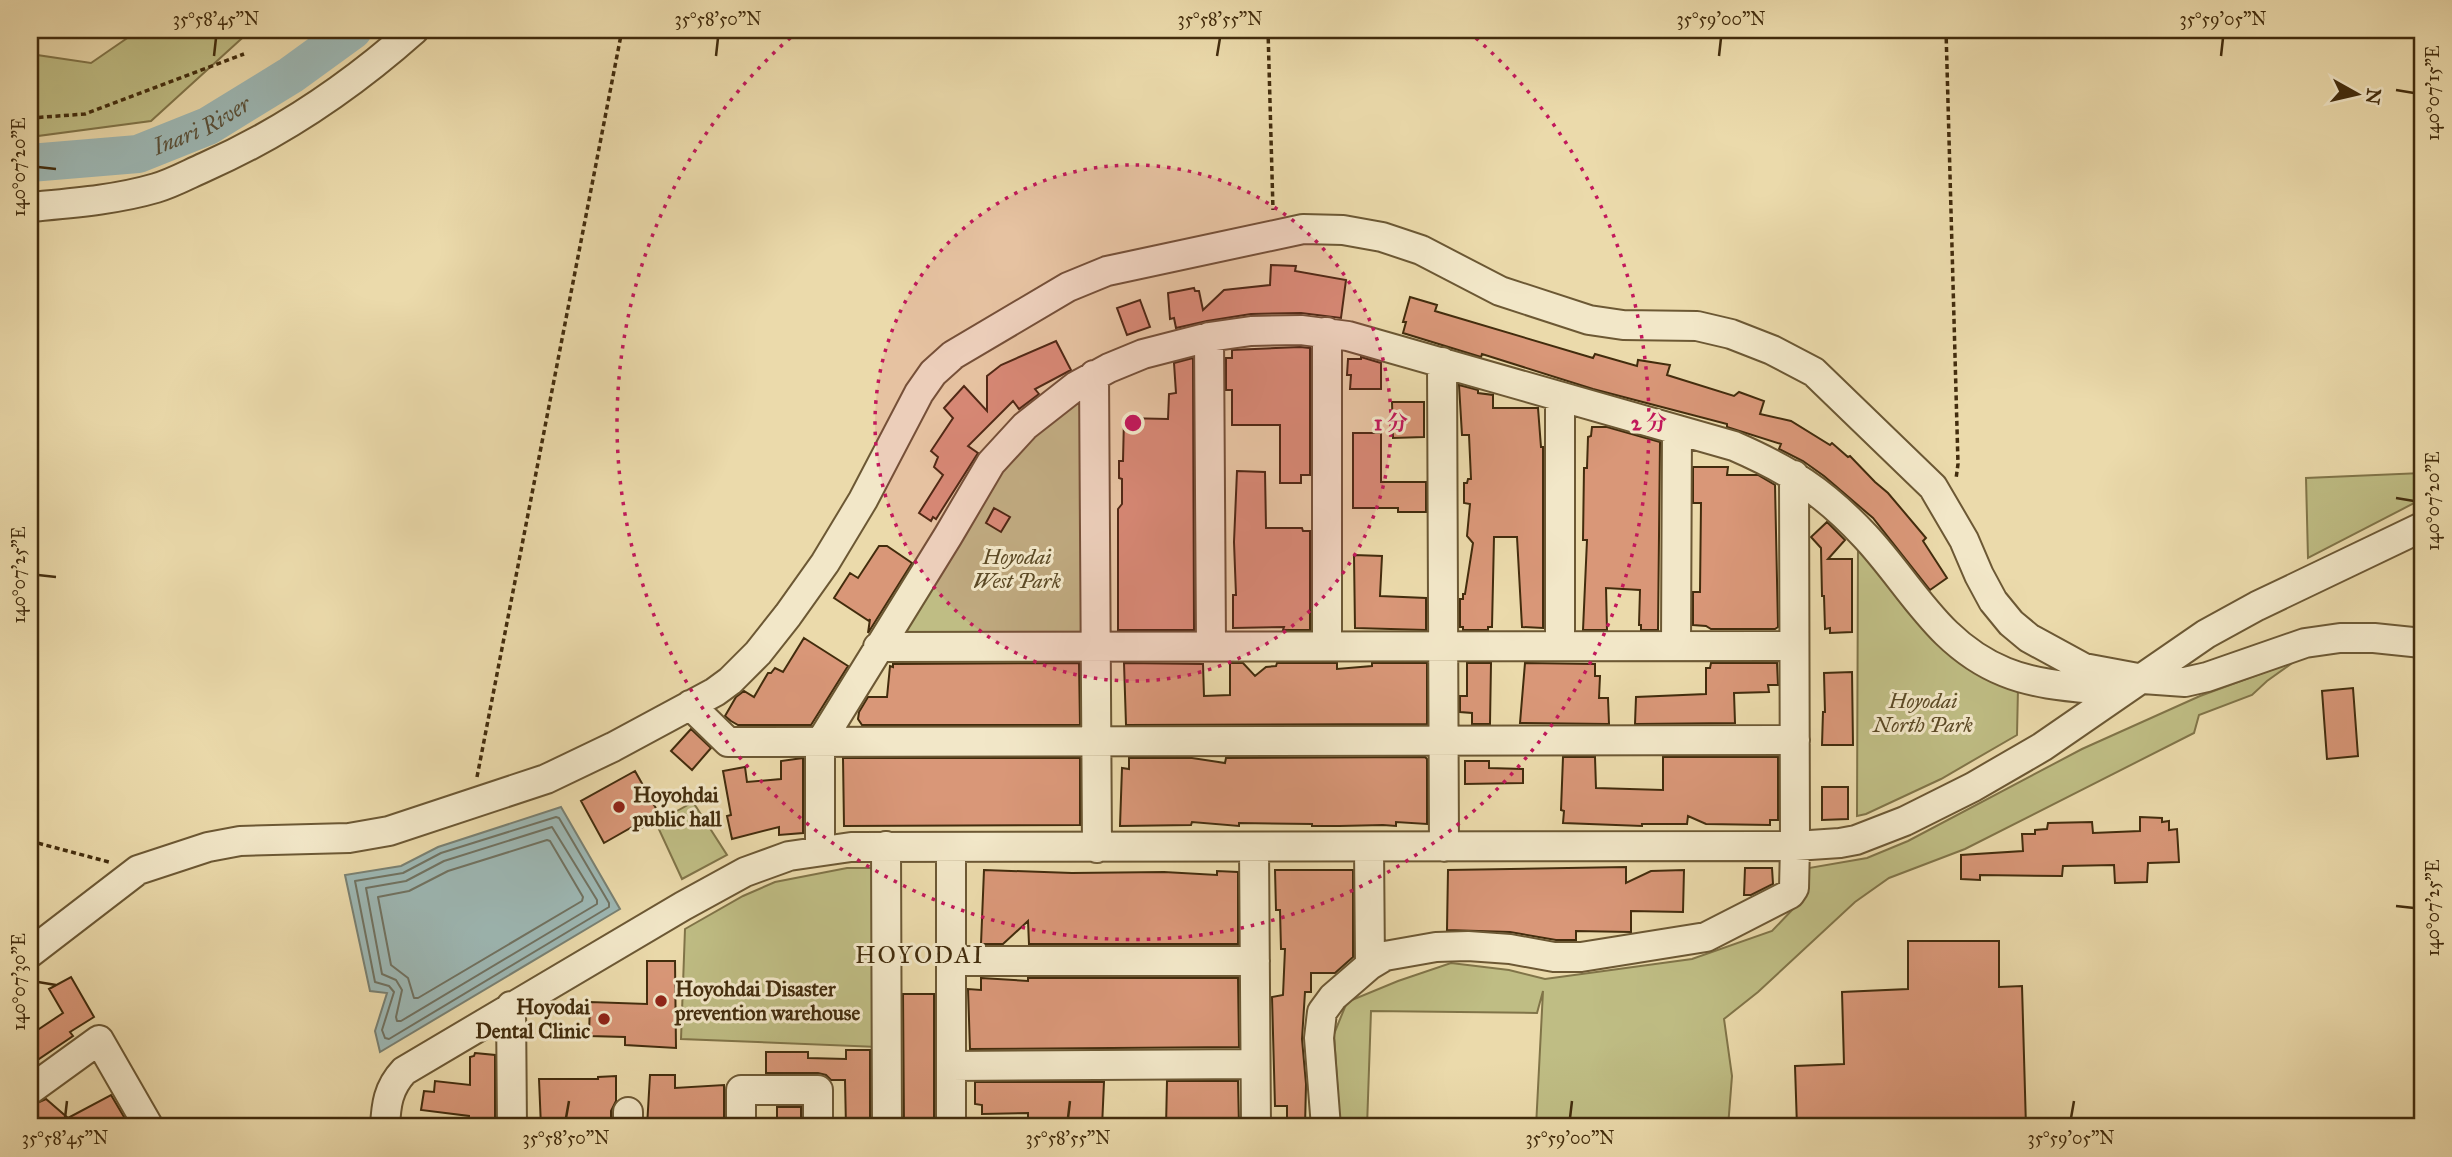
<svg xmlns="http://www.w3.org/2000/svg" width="2452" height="1157" viewBox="0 0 2452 1157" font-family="'IM FELL Great Primer','Noto Serif JP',serif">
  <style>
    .green { fill: #bfbd84; stroke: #807448; stroke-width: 2 }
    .water { fill: #9db8b5; stroke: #798072; stroke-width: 2 }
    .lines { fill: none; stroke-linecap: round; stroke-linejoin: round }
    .shore { stroke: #707261; stroke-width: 2 }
    .river { stroke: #9db8b5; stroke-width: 38 }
    .building { fill: #d99778; stroke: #422c0d; stroke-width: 2 }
    .minor-casing { stroke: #6c5834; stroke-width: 32 }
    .path { stroke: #422c0d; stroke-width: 3.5; stroke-dasharray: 5 3.5; stroke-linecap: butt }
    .minor { stroke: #f2e7c8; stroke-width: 28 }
    .ticks { fill: none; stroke: #422c0d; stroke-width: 2.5 }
    .ring { fill: none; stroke: #c2185b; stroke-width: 3.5; stroke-dasharray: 3.5 7 }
    .poi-dot { fill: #8f2418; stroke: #f2e7c8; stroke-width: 2.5 }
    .labels { text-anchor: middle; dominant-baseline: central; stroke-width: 6; stroke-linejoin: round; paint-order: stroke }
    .park-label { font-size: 21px; font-style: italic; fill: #5b4925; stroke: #f2e7c8 }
    .poi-label { font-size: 21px; font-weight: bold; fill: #422c0d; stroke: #f2e7c8; text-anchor: start }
    .water-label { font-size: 23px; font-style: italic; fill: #594f37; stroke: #f2e7c8 }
    .quarter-label { font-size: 24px; letter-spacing: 2px; fill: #422c0d; stroke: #f2e7c8 }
    .centre { fill: #c2185b; stroke: #f2e7c8; stroke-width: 3.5 }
    .ring-label { font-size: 21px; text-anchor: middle; font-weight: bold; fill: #c2185b; stroke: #f2e7c8; stroke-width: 6; stroke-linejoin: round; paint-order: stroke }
    .neatline { fill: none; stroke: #422c0d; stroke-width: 2.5 }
    .ticks-label { font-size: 18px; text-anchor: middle; fill: #422c0d }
  </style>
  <rect width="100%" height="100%" fill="#ebdaab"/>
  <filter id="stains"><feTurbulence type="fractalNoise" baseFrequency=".00286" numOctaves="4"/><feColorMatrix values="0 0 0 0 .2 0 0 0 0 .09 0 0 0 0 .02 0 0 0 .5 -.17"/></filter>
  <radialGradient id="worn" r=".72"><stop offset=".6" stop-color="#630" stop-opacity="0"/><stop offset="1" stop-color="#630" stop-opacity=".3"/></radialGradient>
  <!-- green -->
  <path class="green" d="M139,30H251L151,121L30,137V54L91,63Z
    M1076,397L1085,404L1086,629L1078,638L907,637L901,627L999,468Z
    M2422,473V499L2308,558L2306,478Z
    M1858,546L1907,611L1928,632L2018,688L2017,735L1941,779L1866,814L1857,816Z
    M2295,661L2267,681L2252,695L2199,715L2194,733L1965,849L1889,878L1855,902L1758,992L1724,1019L1732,1076L1728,1127H1536L1543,991L1537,1013L1371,1011L1367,1127H1340L1334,1034L1347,1002L1398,981L1451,963L1509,970L1545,979L1692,959L1772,931L1794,908L1803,869L1867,858L1908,841L2082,749L2200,696Z
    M693,802L727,855L682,879L656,823Z
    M847,868H878V1047L681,1039L685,929L743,896L775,882Z"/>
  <!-- water -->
  <path class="water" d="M561,807L620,909L380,1052L375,1031L387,993L370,991L345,875L401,866L438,847Z"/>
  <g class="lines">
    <!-- shore -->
    <path class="shore" d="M556,817L559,818L609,903V907L389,1039L385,1038L382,1030L394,992L389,986L375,982L355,881L403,873L441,853Z
      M552,827L597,900V904L401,1021H397L396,1017L402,990L396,980L382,974L366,888L406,881L444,861Z
      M547,840L550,841L583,897L582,901L418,998H414L408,978L391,965L378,897L409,891L448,871Z"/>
    <!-- river -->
    <path class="river" id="s1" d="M30,163L138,154L208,126L291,75L353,30"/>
  </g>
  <!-- building -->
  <path class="building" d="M1271,265L1296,266L1295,271L1346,280L1341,318L1301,313L1251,314L1207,321L1176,328L1174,318L1170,319L1168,293L1194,288L1195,291H1199L1203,310L1224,290L1270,285Z
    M1410,297L1437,305L1435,311L1593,358L1595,354L1637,366L1638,360L1670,365L1667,375L1734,396L1739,392L1764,401L1760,414L1791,421L1830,445L1832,443L1848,457L1850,456L1875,482L1888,493L1926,538L1923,541L1947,578L1930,590L1873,518L1824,476L1803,461L1779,449L1781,444L1727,427V424L1593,389L1482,354L1481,357L1403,333L1406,322H1403Z
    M1140,300L1150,327L1127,335L1117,308Z
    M1056,341L1071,370L1035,389L1039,394L1019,409L1013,401L968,446L978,453L936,519L933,517L931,521L919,513L943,475L934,467L938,457L931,451L953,418L944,408L964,386L987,411V376L1001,365Z
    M1300,347L1310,348V475H1301V483H1280V425H1232V390H1226V358H1232V350Z
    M1361,357L1381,363V389H1350L1351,375H1347L1348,359H1361Z
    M1193,358L1194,630H1118V509L1122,504V479L1119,478V461H1123L1124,418L1168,419L1169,394L1176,393L1174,363Z
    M1459,385L1478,390V393L1493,395V408H1538L1541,447H1543V628L1522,627L1517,537H1494L1492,627H1488V630H1463V627H1460V599H1463V594H1465L1473,543L1467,536L1470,504L1464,503V483H1467L1468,479H1471L1469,435H1462Z
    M1392,402H1424V437L1393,438Z
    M1592,427H1607L1660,442L1658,630H1641V625H1639L1640,590L1606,588L1607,630H1583L1587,540H1583L1584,468H1587L1588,437L1591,436Z
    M1353,433H1381V482H1426V512H1398V508H1353Z
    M1693,467H1728L1727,475H1758L1775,485L1778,627L1775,629H1711L1706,626L1693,625V592H1700L1701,503H1693Z
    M1237,471L1265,472L1266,528H1302L1303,531H1310V630H1283L1284,627L1233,628V595H1236L1234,542Z
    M994,508L1010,517L1001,532L986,523Z
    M1827,522L1845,540L1828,559H1852V632L1830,633V628L1825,629L1824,596H1822L1821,548L1811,537Z
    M879,546H887L912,563L868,633L870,619L869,621L834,598L850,573L858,578Z
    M1354,555L1382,556L1380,596L1426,598V630L1355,628Z
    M804,638L848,666L811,725H738L731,721L725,716L736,697L744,691L754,697L768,673H771L775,668L783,672Z
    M1079,663L1080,725H862L858,719L859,712L868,697H887L890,666L893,667V664Z
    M1124,663L1203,664L1204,696L1230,695V663H1243L1255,676L1266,667L1276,666L1277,663H1337V669L1372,666V663H1427V724L1126,725Z
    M1467,663H1491L1490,724H1472V713L1460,712V696H1467Z
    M1525,663L1595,664V676H1600L1599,698H1608L1609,724L1520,723Z
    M1711,663H1777L1778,685H1768L1769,692L1734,693L1735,723L1635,724L1636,697L1706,694V668H1710Z
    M1852,672L1853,745H1822L1823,712H1825L1824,673Z
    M2353,688L2358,756L2327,759L2322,691Z
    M691,729L711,748L692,770L671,751Z
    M1425,757L1427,759V824L1396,822V826L1383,825L1339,826H1312V824L1239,823V826L1192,822L1191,825L1120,826L1122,768L1129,769V758H1192L1225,763L1226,758Z
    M1563,757H1595L1596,788L1663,790V757H1778V820H1770V825L1706,824L1688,816L1687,824H1642V826L1563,823L1564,811L1561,810Z
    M803,758V833L779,835V827L732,839L727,816L731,815L723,771L745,767L747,782L781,779V761Z
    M843,758H1080V825L844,826Z
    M1465,761H1489V768L1523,769V783L1465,784Z
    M635,771L658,812L648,818L650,823L636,831L634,826L604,843L581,801Z
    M1822,787H1848V819L1822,820Z
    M2140,817L2162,818V822L2169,821V830L2177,829L2179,862L2148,863L2147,882L2115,883L2114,865L2063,866L2062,876L1980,875V880L1961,879V855L2023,851L2022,834H2035V830L2047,829L2048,823L2092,822L2093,833L2140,831Z
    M1626,867V883L1651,871L1684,870L1683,912L1631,911V932L1576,931V940H1556L1510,932L1447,930L1448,870Z
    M1745,868H1772L1773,884L1751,895H1744Z
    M984,870L1072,873L1164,872L1217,875V871L1238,872V944H1029L1028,921L1003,944H981Z
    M1275,870H1353V957L1335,973H1311V992H1305L1302,1039L1306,1084L1305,1127H1287V1106H1275L1272,997L1283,995L1285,949H1281L1280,910H1276Z
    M1908,941H1999V987L2022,986L2026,1127H1797L1795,1066L1844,1064L1842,992L1908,989Z
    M647,961H675L676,1048L625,1045V1037L589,1036L590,1002L647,1004Z
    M71,977L94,1017L70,1032L73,1036L30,1065V1035L63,1013L49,989Z
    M981,978L1028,981V978H1238L1239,1047L970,1049L968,989L981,990Z
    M903,994H934V1127H904Z
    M846,1050H870V1127H846L845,1080H831L826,1075L818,1073H766V1052H808V1058L846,1059Z
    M475,1053L495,1055V1127H469V1116L421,1110L424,1091L434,1092L435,1081L470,1085V1057L474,1056Z
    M650,1075H675V1088L724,1085V1119H716V1127H647Z
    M616,1076V1101L611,1111V1127H541L539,1079H598V1077Z
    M1167,1081H1238L1239,1127H1166Z
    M975,1082H1104L1102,1127H1028V1113L982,1114V1105L975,1104Z
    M111,1095L130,1127H30V1106L46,1099L68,1118Z
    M777,1107H801V1127H777Z"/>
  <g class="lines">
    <!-- minor casing -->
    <g class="minor-casing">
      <path id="minor" d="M30,207C72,203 115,200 156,188C173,183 189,174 205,167C282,133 351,86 414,30
        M1209,337L1211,646
        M1442,362L1444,847
        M1094,375L1097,848
        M1327,646V332
        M1560,646V397
        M1676,646L1677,430
        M878,647L1794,646
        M690,705L728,742L1795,740
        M886,846L887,1127
        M951,847V1127
        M1254,847L1256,1127
        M1369,847L1370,965
        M820,850V743L948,536L991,463L1025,426L1076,386L1109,368L1143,354L1209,337L1251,331L1301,330L1348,336L1734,446C1789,470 1823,491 1865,536C1911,585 1938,645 2005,672C2039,686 2079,687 2115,691
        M30,953L138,870L208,847L240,841L349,838L389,831L546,779L613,747L715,692L730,681L758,653L788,615L825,563L863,500L919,393L933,373L953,355L1068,287L1107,271L1303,229L1343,230L1382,237L1421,250L1500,291L1589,320L1623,325L1697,326L1731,334L1772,350L1814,372L1933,487L1964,540L1979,575L1993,601L2011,623L2029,638L2084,668L2143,679L2185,682L2207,677L2305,643L2340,638H2374L2422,643
        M951,961H1255
        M511,1006L512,1127
        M951,1066L1255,1064
        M30,1090L99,1040L149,1127
        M628,1112V1127
        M385,1127C386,1105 388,1088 404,1071L683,906L745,872L789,856L851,847L1795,846L1840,843L1856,840L1905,821L1973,787L2042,747L2206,634L2257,606L2422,527
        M741,1127V1090H818V1127
        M1326,1127L1319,1038L1322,1012L1333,997L1370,965L1385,956L1436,947L1468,946L1510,949L1554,957H1581L1706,937L1790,894L1794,888L1795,846L1794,475"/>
    </g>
    <!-- path -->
    <path class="path" d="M1268,30L1273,210
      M1946,30L1958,464L1956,479
      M30,118L85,114L244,54
      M477,777L622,30
      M30,841L109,862"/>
    <!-- minor -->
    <use href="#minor" class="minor"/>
  </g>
  <!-- ticks -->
  <path class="ticks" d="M214,56L216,38M716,56L718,38M1217,56L1220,38M1719,56L1721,38M2221,56L2223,38M2396,90L2414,93M38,167L56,169M2396,498L2414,501M38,575L56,577M2396,906L2414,908M38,982L56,985M65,1118L67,1101M566,1118L569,1101M1068,1118L1070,1101M1570,1118L1572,1101M2071,1118L2074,1101"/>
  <!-- distance rings -->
  <circle cx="1133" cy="423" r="258" fill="#c2185b" fill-opacity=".12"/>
  <g class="ring">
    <circle cx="1133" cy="423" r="258"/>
    <path d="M1468 31A516 516 0 1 1 798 31"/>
  </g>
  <!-- markers -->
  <g class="poi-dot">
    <circle cx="619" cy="807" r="7"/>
    <circle cx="661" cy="1001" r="7"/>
    <circle cx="604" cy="1019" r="7"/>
  </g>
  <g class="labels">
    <!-- park labels -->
    <g class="park-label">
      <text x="1017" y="557">Hoyodai<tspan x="1017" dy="24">West Park</tspan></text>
      <text x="1923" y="701">Hoyodai<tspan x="1923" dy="24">North Park</tspan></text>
    </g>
    <!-- poi labels -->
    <g class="poi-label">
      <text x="633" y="795">Hoyohdai<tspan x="633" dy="24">public hall</tspan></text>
      <text x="675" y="989">Hoyohdai Disaster<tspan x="675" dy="24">prevention warehouse</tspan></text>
      <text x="590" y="1007" text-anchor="end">Hoyodai<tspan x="590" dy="24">Dental Clinic</tspan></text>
    </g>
    <!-- water labels -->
    <g class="water-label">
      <text stroke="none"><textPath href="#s1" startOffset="178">Inari River</textPath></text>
    </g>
    <!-- quarter labels -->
    <g class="quarter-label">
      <text x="920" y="955">HOYODAI</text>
    </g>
  </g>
  <circle cx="1133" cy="423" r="10" class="centre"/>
  <g class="ring-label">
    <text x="1391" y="430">1 分</text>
    <text x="1649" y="430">2 分</text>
  </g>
  <!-- margin -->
  <rect width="2452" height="1157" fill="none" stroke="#ebdaab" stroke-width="77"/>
  <!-- north arrow -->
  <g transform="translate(2357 94) rotate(98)" stroke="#f2e7c8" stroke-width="5" paint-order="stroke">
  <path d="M0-5L12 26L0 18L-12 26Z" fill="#422c0d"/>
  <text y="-10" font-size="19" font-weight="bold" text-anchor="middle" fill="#422c0d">N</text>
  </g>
  <rect x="38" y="38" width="2376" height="1080" class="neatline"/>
  <g class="ticks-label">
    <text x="216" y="25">35°58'45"N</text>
    <text x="718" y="25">35°58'50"N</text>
    <text x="1220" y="25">35°58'55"N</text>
    <text x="1721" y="25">35°59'00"N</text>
    <text x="2223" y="25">35°59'05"N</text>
    <text transform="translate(2433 93) rotate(-90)" y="6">140°07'15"E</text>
    <text transform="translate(19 167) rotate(-90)" y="6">140°07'20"E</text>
    <text transform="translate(2433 501) rotate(-90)" y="6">140°07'20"E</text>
    <text transform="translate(19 575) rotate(-90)" y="6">140°07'25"E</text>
    <text transform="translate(2433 908) rotate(-90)" y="6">140°07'25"E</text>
    <text transform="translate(19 982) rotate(-90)" y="6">140°07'30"E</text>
    <text x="65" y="1144">35°58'45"N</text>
    <text x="566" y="1144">35°58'50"N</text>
    <text x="1068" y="1144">35°58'55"N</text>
    <text x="1570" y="1144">35°59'00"N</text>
    <text x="2071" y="1144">35°59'05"N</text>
  </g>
  <rect width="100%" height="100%" filter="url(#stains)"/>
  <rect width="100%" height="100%" fill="url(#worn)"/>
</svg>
